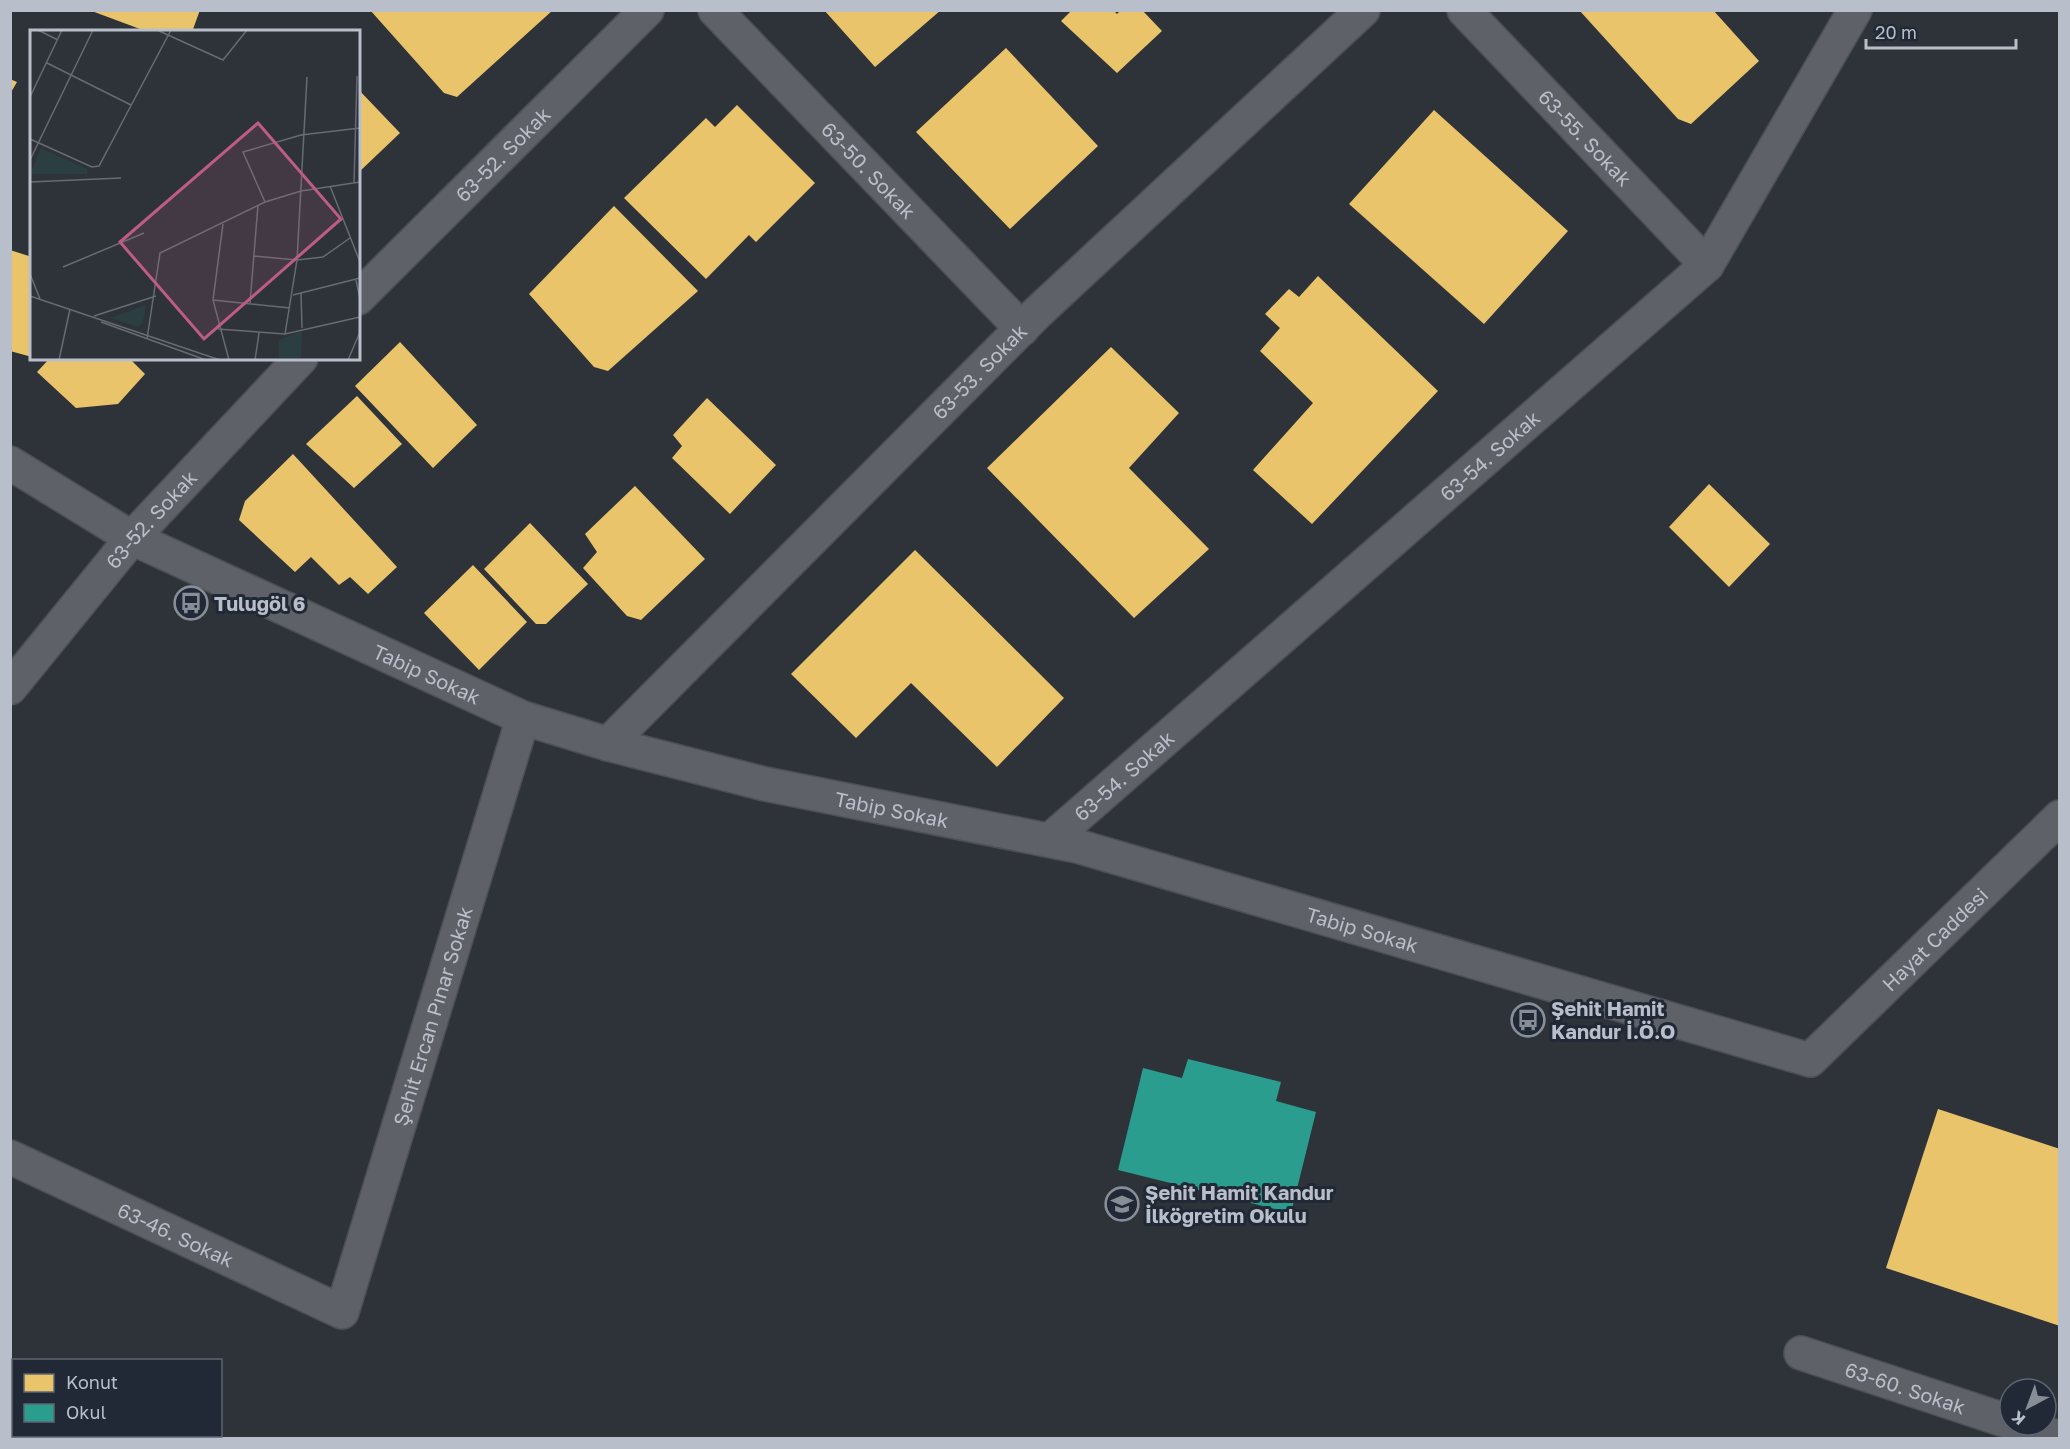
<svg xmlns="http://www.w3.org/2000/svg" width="2070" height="1449" viewBox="0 0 2070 1449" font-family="'Golos Text',sans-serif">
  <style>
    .homes { fill: #e9c46a }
    .schools { fill: #2a9d8f }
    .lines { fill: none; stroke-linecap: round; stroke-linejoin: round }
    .street-casing { stroke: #4c4f55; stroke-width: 36 }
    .street { stroke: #5e6168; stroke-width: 33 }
    .labels { text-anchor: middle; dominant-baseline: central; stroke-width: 6; stroke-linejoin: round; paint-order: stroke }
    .street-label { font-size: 20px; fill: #b9bfca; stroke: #212936 }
    .poi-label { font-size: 20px; font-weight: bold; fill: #b9bfca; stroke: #212936; text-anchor: start }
    .inset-road { fill: none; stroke: #666b74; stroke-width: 1.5 }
    .view { fill: #be5b87; fill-opacity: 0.15; stroke: #be5b87; stroke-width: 3 }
    .inset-edge { fill: none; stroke: #b9bfca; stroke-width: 3 }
  </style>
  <rect width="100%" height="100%" fill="#2e333a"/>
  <!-- homes -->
  <path class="homes" d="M89,10H200L192,32H148Z
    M370,10H553L457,97L444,93Z
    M824,10H941L875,67Z
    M1072,10H1113L1117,14L1121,10H1142L1162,31L1117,73L1061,21Z
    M1579,10H1713L1759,61L1691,124L1678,119Z
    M1006,48L1098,146L1010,229L916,132Z
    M10,79L17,82L10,94Z
    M358,89L400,133L358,173Z
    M737,105L815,183L756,242L749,235L706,279L624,198L706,118L715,127Z
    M1434,110L1568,231L1484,324L1349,204Z
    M614,206L698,291L608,371L594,367L529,294Z
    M10,250L32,257V357L10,351Z
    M1318,276L1438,391L1312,524L1253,470L1313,403L1260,351L1280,328L1265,314L1289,289L1299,297Z
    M400,342L477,425L433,468L355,386Z
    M1111,347L1179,413L1129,468L1209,549L1134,618L987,468Z
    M50,358H129L145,374L118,404L76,408L37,372Z
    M357,396L402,444L354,488L306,444Z
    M707,398L776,465L730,514L672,458L682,446L673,435Z
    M293,454L397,567L368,594L350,577L339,585L311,557L295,572L239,520L245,501Z
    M1709,484L1770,544L1729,587L1669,527Z
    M635,486L705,559L641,620L627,616L583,568L597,552L585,534Z
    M530,523L588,584L546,624H536L484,569Z
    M915,550L1064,698L997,767L911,683L856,738L791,674Z
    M473,565L527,622L479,670L424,613Z
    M1938,1109L2060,1149V1326L1886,1268Z"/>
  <!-- schools -->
  <path class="schools" d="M1188,1059L1281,1082L1276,1101L1316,1112L1291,1213L1118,1170L1143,1068L1182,1078Z"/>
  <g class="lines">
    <!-- street casing -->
    <g class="street-casing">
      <g id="street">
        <path id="s1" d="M715,10L1022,329"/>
        <path id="s2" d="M1464,10L1707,265"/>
        <path id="s3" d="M358,298L647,10"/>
        <path id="s4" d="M10,463L132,538L523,718L608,744L765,784L1077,846L1810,1060L2060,817"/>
        <path id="s5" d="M10,688L132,538L301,358"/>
        <path id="s6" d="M608,744L1037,313L1363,10"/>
        <path id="s7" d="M1050,840L1707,265L1855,10"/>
        <path id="s8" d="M10,1157L342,1312L523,718"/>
        <path id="s9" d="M1801,1353L2010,1422"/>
        <path d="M2020,1425L2060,1438"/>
      </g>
    </g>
    <!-- street -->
    <use href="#street" class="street"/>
  </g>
  <!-- icons -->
  <defs>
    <g id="bus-ring" transform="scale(1.725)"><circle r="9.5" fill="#212936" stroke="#888e98" stroke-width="1.5"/><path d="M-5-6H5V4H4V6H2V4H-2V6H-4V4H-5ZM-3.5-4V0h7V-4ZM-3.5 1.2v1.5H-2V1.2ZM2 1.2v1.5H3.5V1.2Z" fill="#888e98"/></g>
    <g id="school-ring" transform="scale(1.725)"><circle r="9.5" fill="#212936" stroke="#888e98" stroke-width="1.5"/><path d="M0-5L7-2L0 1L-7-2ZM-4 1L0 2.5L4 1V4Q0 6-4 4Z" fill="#888e98"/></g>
  </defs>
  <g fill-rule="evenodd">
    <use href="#bus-ring" x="191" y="603"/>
    <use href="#bus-ring" x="1528" y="1020"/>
    <use href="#school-ring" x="1122" y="1204"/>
  </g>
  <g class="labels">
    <!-- street labels -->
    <g class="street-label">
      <text stroke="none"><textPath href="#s2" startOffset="176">63-55. Sokak</textPath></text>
      <text stroke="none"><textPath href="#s3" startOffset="204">63-52. Sokak</textPath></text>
      <text stroke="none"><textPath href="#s1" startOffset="222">63-50. Sokak</textPath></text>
      <text stroke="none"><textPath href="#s6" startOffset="526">63-53. Sokak</textPath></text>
      <text stroke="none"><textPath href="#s7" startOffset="584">63-54. Sokak</textPath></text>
      <text stroke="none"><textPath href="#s5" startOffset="220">63-52. Sokak</textPath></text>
      <text stroke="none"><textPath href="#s4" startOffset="468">Tabip Sokak</textPath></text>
      <text stroke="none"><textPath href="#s7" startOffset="98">63-54. Sokak</textPath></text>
      <text stroke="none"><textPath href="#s4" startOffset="954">Tabip Sokak</textPath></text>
      <text stroke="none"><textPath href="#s4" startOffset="1440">Tabip Sokak</textPath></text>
      <text stroke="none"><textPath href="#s4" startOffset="2080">Hayat Caddesi</textPath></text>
      <text stroke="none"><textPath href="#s8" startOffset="676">Şehit Ercan Pınar Sokak</textPath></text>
      <text stroke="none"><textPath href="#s8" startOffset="183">63-46. Sokak</textPath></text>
      <text stroke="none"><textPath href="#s9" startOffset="110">63-60. Sokak</textPath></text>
    </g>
    <!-- poi labels -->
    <g class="poi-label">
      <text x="214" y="603">Tulugöl 6</text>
      <text x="1551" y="1008">Şehit Hamit<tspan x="1551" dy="23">Kandur İ.Ö.O</tspan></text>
      <text x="1145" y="1192">Şehit Hamit Kandur<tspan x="1145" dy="23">İlköğretim Okulu</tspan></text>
    </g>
  </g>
  <!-- overview -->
  <g transform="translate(30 30)">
    <rect width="330" height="330" fill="#2e333a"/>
    <path d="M11,118L57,139V144H0ZM116,275L113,292L108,297L81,288ZM272,301L271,328H249V310Z" fill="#2b3e41"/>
    <path class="inset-road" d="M8,0L28,10M127,0L193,30L217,0M17,33L101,75M0,67L32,0M0,109L62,137L69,136L141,0M0,130L63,0M0,152L91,148M324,153L327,46M300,156L330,232M235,172L213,122L271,105L330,98M193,194L183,270L199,330M224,226L267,230L293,227L320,208M33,237L114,203M0,244L10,269M326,250L330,269M271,263L272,298M263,265L330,248M0,266L190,330M183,270L260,278M220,273L228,175M64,286L126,266M71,292L176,330M188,299L255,304L330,287M255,304L267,230L277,47M117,309L130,223L235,172L271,161L330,152M29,330L40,279M225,330L229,303M318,330L330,302"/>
    <path class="view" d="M228,93L311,189L174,309L90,212Z"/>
    <rect width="330" height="330" class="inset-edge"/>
  </g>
  <!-- border -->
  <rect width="2070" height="1449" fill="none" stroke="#b9bfca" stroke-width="24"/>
  <!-- legend -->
  <rect x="12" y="1359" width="210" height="78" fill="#212936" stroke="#5e6571" stroke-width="1.5"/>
  <rect x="24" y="1374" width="30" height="18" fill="#e9c46a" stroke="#5e6571" stroke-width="1.5"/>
  <text x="66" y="1389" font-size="18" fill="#b9bfca">Konut</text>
  <rect x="24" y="1404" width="30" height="18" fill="#2a9d8f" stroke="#5e6571" stroke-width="1.5"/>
  <text x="66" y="1419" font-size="18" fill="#b9bfca">Okul</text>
  <!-- north arrow -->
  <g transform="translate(2028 1407) rotate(221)"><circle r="28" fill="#212936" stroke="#5e6571" stroke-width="1.5"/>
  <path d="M0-4.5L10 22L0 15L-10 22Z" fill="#888e98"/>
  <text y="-9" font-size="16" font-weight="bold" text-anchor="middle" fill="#b9bfca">K</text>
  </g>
  <!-- scale -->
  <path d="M1866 39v9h150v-9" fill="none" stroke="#b9bfca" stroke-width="3"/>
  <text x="1875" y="39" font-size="18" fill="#b9bfca" stroke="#212936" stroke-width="4.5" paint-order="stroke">20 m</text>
</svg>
